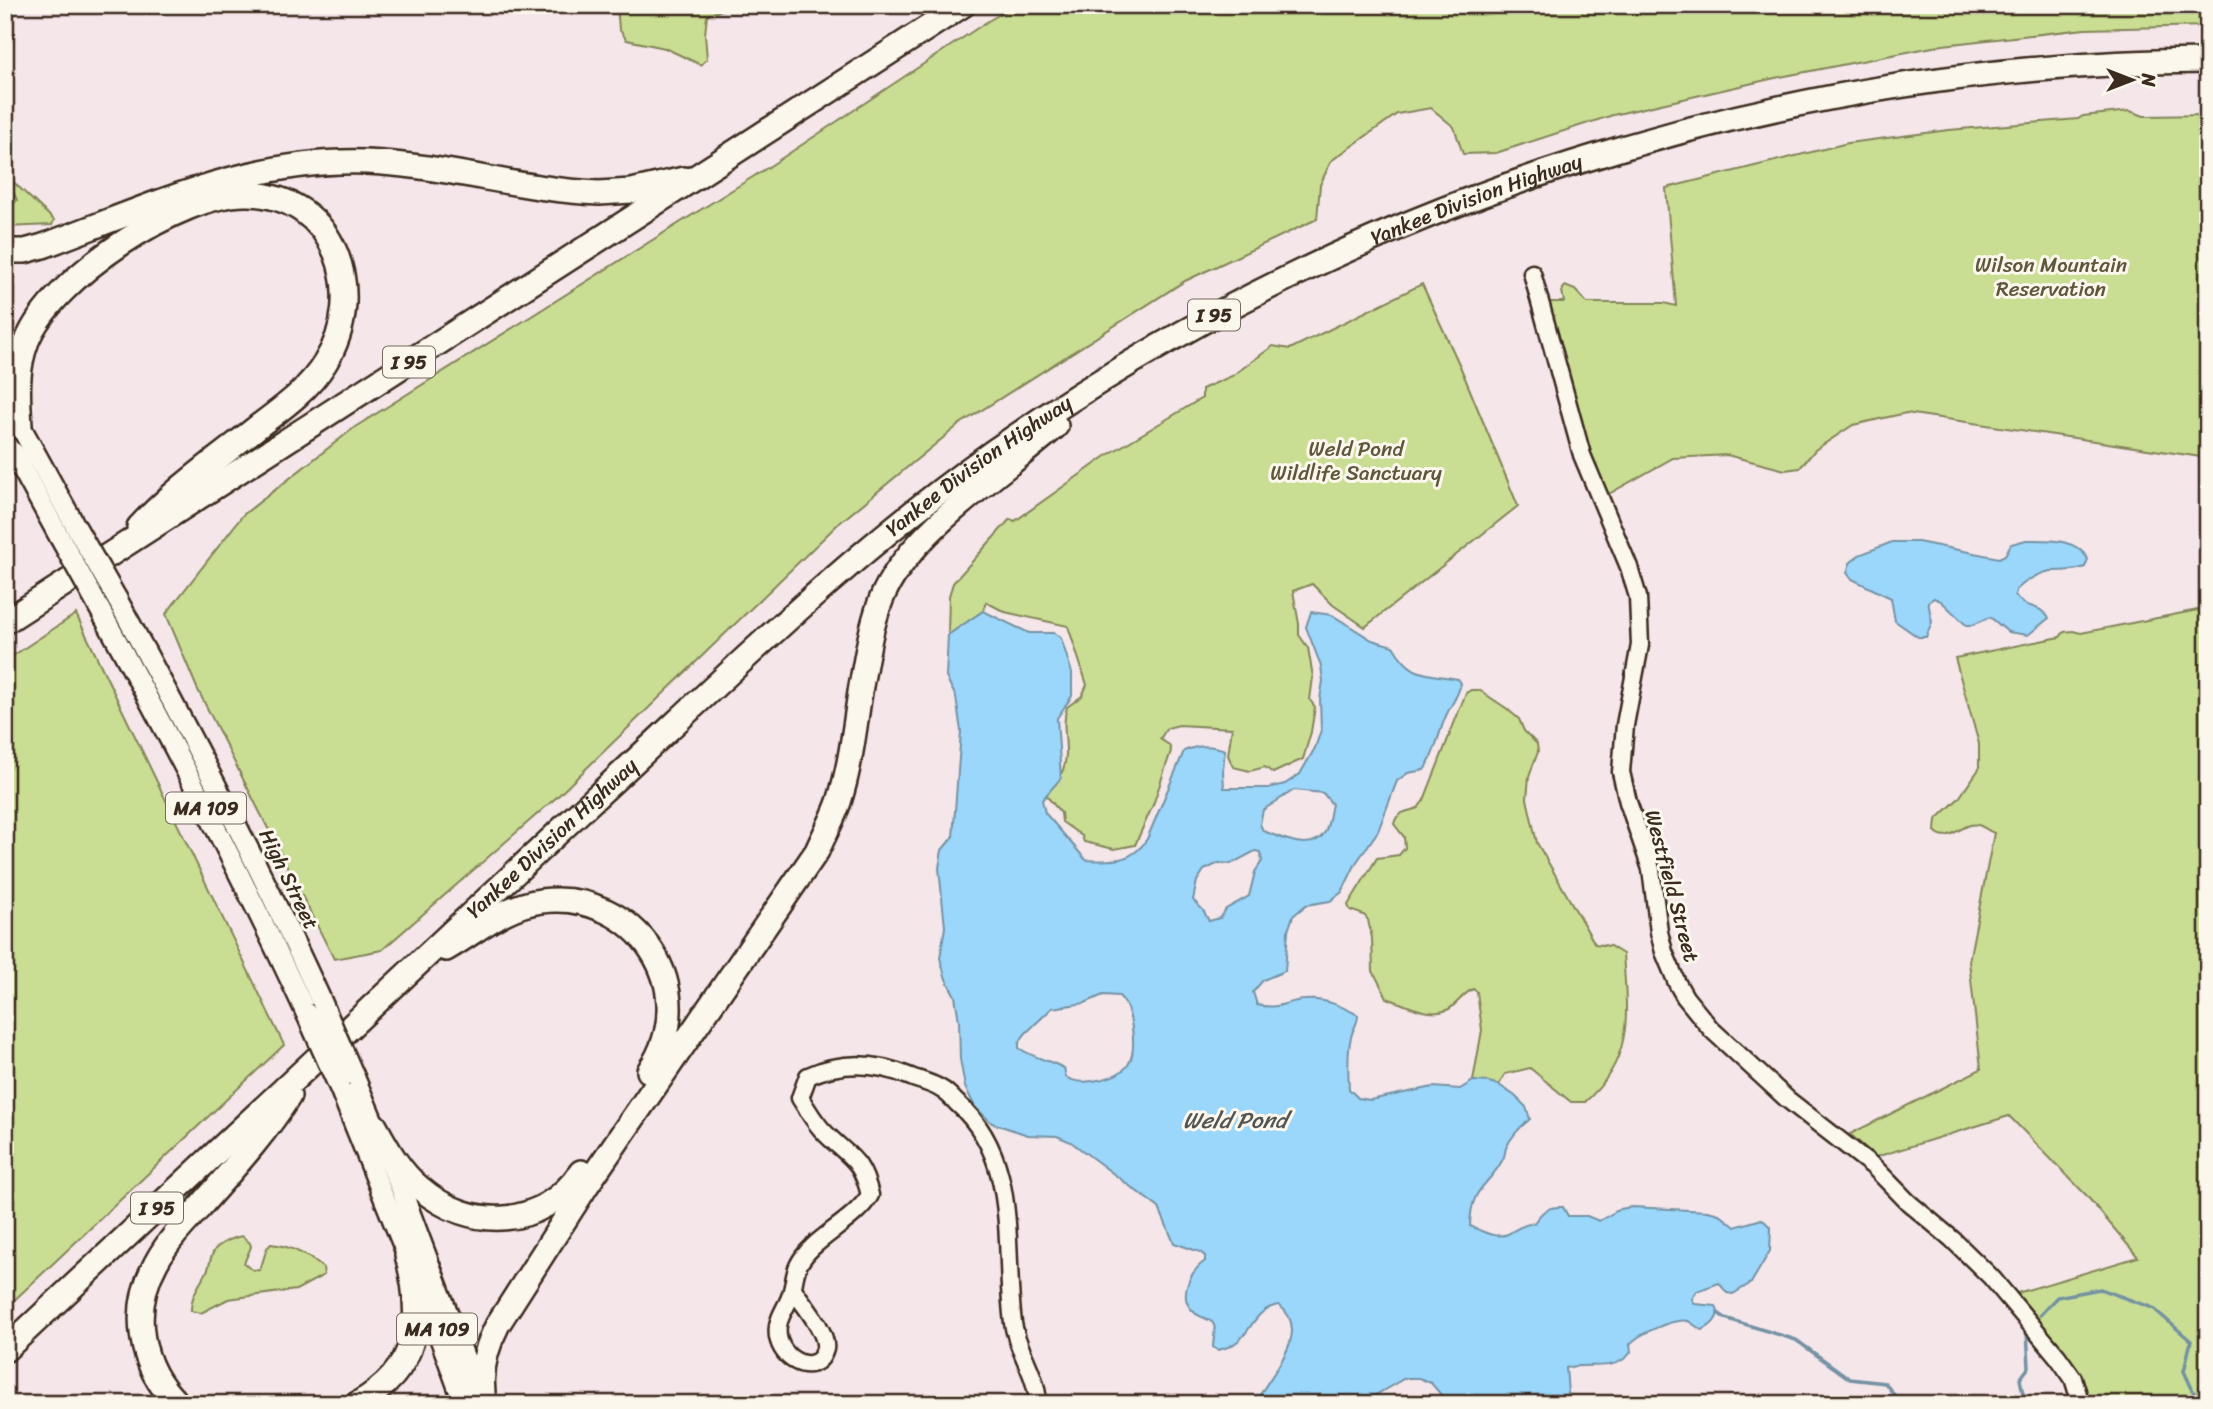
<svg xmlns="http://www.w3.org/2000/svg" width="2213" height="1409" viewBox="0 0 2213 1409" font-family="Sriracha,sans-serif">
  <style>
    .green { fill: #c9de93; stroke: #828458; stroke-width: 2 }
    .water { fill: #9ad7fb; stroke: #7492a3; stroke-width: 2; fill-rule: evenodd }
    .lines { fill: none; stroke-linecap: round; stroke-linejoin: round }
    .stream { stroke: #7492a3; stroke-width: 3.5 }
    .minor-casing { stroke: #3b2a1e; stroke-width: 21 }
    .major-casing { stroke: #3b2a1e; stroke-width: 24 }
    .highway-casing { stroke: #3b2a1e; stroke-width: 28 }
    .minor { stroke: #fbf7ec; stroke-width: 16 }
    .major { stroke: #fbf7ec; stroke-width: 19 }
    .highway { stroke: #fbf7ec; stroke-width: 23 }
    .major-bridge-casing { stroke: #3b2a1e; stroke-width: 24; stroke-linecap: butt }
    .major-bridge { stroke: #fbf7ec; stroke-width: 19 }
    .labels { text-anchor: middle; dominant-baseline: central; stroke-width: 6; stroke-linejoin: round; paint-order: stroke }
    .shield { fill: #fbf7ec; stroke: #75685c; stroke-width: 2 }
    .shield-label { font-size: 19px; font-weight: bold; fill: #3b2a1e }
    .street-label { font-size: 21px; fill: #3b2a1e; stroke: #fbf7ec }
    .park-label { font-size: 21px; fill: #5e573b; stroke: #fbf7ec }
    .water-label { font-size: 23px; font-style: italic; fill: #535555; stroke: #fbf7ec }
  </style>
  <rect width="100%" height="100%" fill="#f5e6ea"/>
  <filter id="ink" filterUnits="userSpaceOnUse"><feTurbulence type="fractalNoise" baseFrequency=".0143" numOctaves="2"/><feDisplacementMap in="SourceGraphic" scale="14" xChannelSelector="R" yChannelSelector="G"/><feConvolveMatrix kernelMatrix="1 2 1 2 8 2 1 2 1" color-interpolation-filters="sRGB"/></filter>
  <g filter="url(#ink)">
    <!-- green -->
    <path class="green" d="M617,5H733L707,16L705,34L707,59L701,65L665,48L627,40L619,29Z
      M1016,5H2208V26L2085,29L1943,45L1775,78L1613,115L1496,153L1463,154L1454,127L1431,108L1397,114L1331,161L1320,185L1317,219L1185,281L960,424L837,525L558,796L382,950L334,959L197,688L166,614L243,515L355,427L767,168L988,21Z
      M2130,111L2144,116L2208,115V458L1906,413L1853,425L1815,450L1800,468L1785,470L1727,455L1673,458L1605,496L1543,302H1564L1562,291L1565,286L1575,290L1587,303H1664L1676,306L1666,188L1848,143L1949,130L2078,119L2083,116Z
      M5,142C10,154 5,166 9,178L54,220L52,225L5,227V207L12,205L17,200L12,190L5,185Z
      M1422,284L1460,366L1518,506L1365,627L1333,605L1312,584L1293,591L1299,624V635L1308,648L1313,677L1310,700L1315,707L1311,732L1303,759L1273,773L1265,767L1250,771L1233,767L1228,755L1232,728L1179,725L1167,728L1160,739L1169,745L1171,751L1153,805L1135,845L1114,849L1084,842L1082,836L1062,822L1061,813L1044,793C1050,786 1059,778 1063,770C1071,750 1060,728 1067,707L1082,696L1087,685L1068,626L1005,612L986,602L983,611L948,635L949,596L953,583L1010,519L1015,521L1109,454L1202,398V389L1232,376L1273,346L1290,349Z
      M2208,608V1404H2089C2082,1359 2043,1327 2014,1294L2138,1257L2086,1195L2009,1116L1876,1157L1850,1134L1981,1069L1969,961L1994,833C1988,831 1983,826 1978,825C1962,821 1949,846 1935,831L1936,820L1959,798L1979,769V744L1955,658L2060,637L2064,632L2073,631L2081,633Z
      M76,614L284,1045L5,1309V661Z
      M1471,690H1479L1506,708L1519,719L1524,731L1537,744L1538,752L1529,776L1527,799L1537,843L1595,944L1610,946L1623,954C1627,1013 1635,1058 1585,1102H1571L1530,1068L1505,1074L1499,1085L1473,1081L1482,1030L1477,992L1473,989C1462,994 1456,1006 1447,1010C1429,1018 1404,1004 1387,998L1373,971L1372,938L1368,920L1364,915L1350,910L1348,905L1377,858L1399,855L1405,848L1404,837L1394,824C1397,811 1407,812 1418,808L1424,800L1466,693Z
      M242,1236L250,1243L251,1247L244,1263C248,1268 253,1271 260,1270L267,1248L271,1244C291,1246 308,1255 323,1268L324,1275L296,1290L228,1299L201,1313L191,1311C190,1295 202,1282 208,1269C211,1261 210,1255 216,1248C223,1242 233,1238 242,1236Z"/>
    <!-- water -->
    <path class="water" d="M2026,540C2049,540 2076,538 2088,559L2085,567C2072,572 2064,570 2051,571C2037,573 2026,581 2016,590L2015,595C2026,611 2037,602 2049,618L2028,635L2008,632L1990,617L1973,625H1966L1941,601L1934,598L1928,602L1932,622L1926,637H1918L1895,621L1891,598L1852,579L1847,573L1850,563L1859,555L1892,542H1918L1999,558L2005,555L2011,544Z
      M983,611L1029,633H1054L1061,638L1072,673V696L1057,718L1061,778L1042,800L1045,813L1086,860C1112,861 1132,863 1147,839L1184,751C1197,745 1212,745 1225,750L1223,770L1224,788H1268L1285,784L1300,774L1315,748L1321,730L1320,699L1323,681L1321,666L1306,627L1311,612L1332,615L1372,640L1393,646C1412,678 1424,673 1458,679L1461,683C1459,695 1450,706 1445,718C1438,735 1435,755 1424,770L1408,773L1397,781L1378,831L1356,863L1342,892L1330,901L1306,905L1293,916L1288,931L1285,971L1263,980L1253,992L1257,1005C1281,1010 1285,1001 1305,1000C1325,998 1341,1006 1358,1015C1358,1024 1353,1028 1351,1037C1347,1053 1348,1072 1349,1089L1358,1098L1370,1100L1433,1087L1460,1089L1473,1081L1489,1082L1499,1085L1515,1096L1526,1107L1530,1119C1520,1127 1511,1137 1506,1148C1505,1151 1505,1156 1503,1159C1488,1188 1471,1185 1470,1226C1482,1231 1495,1239 1508,1234C1517,1229 1523,1224 1534,1223C1542,1211 1548,1206 1563,1207L1568,1216H1587L1599,1221L1620,1209L1632,1207L1708,1211L1719,1214L1735,1227L1762,1219L1771,1228L1770,1251L1751,1283L1733,1294L1727,1293L1719,1283L1697,1291L1692,1299L1695,1304L1716,1306C1722,1317 1711,1326 1702,1330C1697,1328 1693,1323 1688,1321C1673,1318 1639,1334 1630,1344L1631,1352C1615,1374 1588,1361 1566,1368L1568,1393L1566,1404H1449L1431,1383L1419,1378H1405L1360,1404H1255C1269,1374 1314,1333 1279,1305C1247,1310 1254,1344 1217,1350L1213,1347C1213,1341 1216,1330 1214,1325C1211,1318 1200,1318 1195,1313C1176,1298 1190,1272 1205,1261V1256L1200,1252L1174,1243L1159,1208L1071,1142L1057,1136L1028,1135L992,1123L975,1107L965,1087L960,1059L959,1021L955,996L946,979L940,958L945,927L939,868L942,850L953,837L961,731L956,697L946,677L948,635ZM1294,790L1323,793L1332,804C1330,812 1329,825 1325,832C1312,854 1281,837 1263,831L1260,824L1263,810ZM1255,851L1260,852L1262,861L1255,872L1249,896L1226,909L1220,918L1209,921L1203,910L1193,900L1197,881L1204,870L1219,863L1231,864ZM1103,995L1119,996C1132,1008 1138,1049 1128,1065C1118,1079 1080,1087 1066,1077L1064,1068C1049,1060 1033,1058 1019,1048V1043L1025,1034L1052,1008L1085,1003Z"/>
    <g class="lines">
      <!-- stream -->
      <path class="stream" d="M1718,1313L1725,1318L1796,1340L1850,1379L1885,1383L1901,1404
        M2040,1315L2057,1297L2100,1289L2153,1308L2191,1341L2184,1371L2199,1404
        M2025,1404L2020,1379L2029,1367L2027,1332"/>
      <!-- minor casing -->
      <g class="minor-casing">
        <path id="minor" d="M1532,273L1582,455L1629,567L1638,597L1640,645L1625,725L1621,772L1628,802L1651,869L1659,932L1664,952L1677,983L1685,997L1711,1029L1787,1099L1874,1167L1908,1202L1952,1239L1991,1277L2058,1357L2073,1378L2081,1404
          M793,1289C802,1303 828,1332 825,1349C817,1380 773,1359 778,1326C779,1316 787,1306 790,1297C794,1287 794,1275 798,1266C810,1239 853,1223 870,1195C861,1158 850,1158 826,1134C815,1124 808,1110 800,1098L808,1076C842,1061 876,1062 911,1077C921,1081 932,1083 941,1089C947,1092 952,1098 957,1103C1021,1159 1003,1247 1013,1323C1017,1351 1037,1373 1038,1404"/>
      </g>
      <!-- major casing -->
      <g class="major-casing">
        <path id="major" d="M5,398L77,529
          M13,452L60,538
          M117,599C189,731 259,864 321,1000
          M99,608C172,741 242,875 306,1013
          M354,1076L400,1186L479,1396
          M340,1089L434,1322L464,1404"/>
      </g>
      <!-- highway casing -->
      <g class="highway-casing">
        <g id="highway">
          <path d="M5,251H25L43,246C149,207 251,158 366,162C445,165 521,190 599,193L632,191L684,179"/>
          <path d="M20,425C18,396 16,369 27,341C51,279 181,192 248,194C337,196 368,295 325,363C309,389 284,407 260,425C219,458 175,488 139,527"/>
          <path d="M5,447L20,465"/>
          <path d="M5,622L963,5"/>
          <path d="M446,949C478,931 503,906 541,901C636,889 705,989 649,1071"/>
          <path d="M375,1126C387,1148 400,1172 420,1188C471,1232 542,1229 581,1172"/>
          <path id="s1" d="M5,1350C201,1166 397,982 594,799C724,679 849,554 993,452C1349,202 1773,64 2208,61"/>
          <path d="M178,1404C139,1367 130,1310 156,1263C167,1242 183,1225 199,1208C230,1172 263,1137 289,1096"/>
          <path d="M357,1404C420,1369 424,1319 407,1255"/>
          <path d="M485,1404C478,1375 485,1349 498,1324L587,1185L817,851C824,835 833,819 839,802C851,765 855,724 861,686C867,655 871,622 884,593C914,529 1003,473 1056,426"/>
        </g>
      </g>
      <!-- minor -->
      <use href="#minor" class="minor"/>
      <!-- major -->
      <use href="#major" class="major"/>
      <!-- highway -->
      <use href="#highway" class="highway"/>
      <!-- major-bridge casing -->
      <g class="major-bridge-casing">
        <path id="major-bridge" d="M77,529L117,599
          M60,538L99,608
          M321,1000L354,1076
          M306,1013L340,1089"/>
      </g>
      <!-- major-bridge -->
      <use href="#major-bridge" class="major-bridge"/>
    </g>
  </g>
  <g class="labels">
    <!-- shield labels -->
    <g class="shield">
      <rect x="1188" y="299.5" width="52" height="31" rx="5"/>
      <rect x="383" y="346.5" width="52" height="31" rx="5"/>
      <rect x="166" y="792.5" width="80" height="31" rx="5"/>
      <rect x="131" y="1192.5" width="52" height="31" rx="5"/>
      <rect x="397" y="1313.5" width="80" height="31" rx="5"/>
    </g>
    <g class="shield-label">
      <text x="1214" y="315">I 95</text>
      <text x="409" y="362">I 95</text>
      <text x="206" y="808">MA 109</text>
      <text x="157" y="1208">I 95</text>
      <text x="437" y="1329">MA 109</text>
    </g>
    <!-- street labels -->
    <g class="street-label">
      <text stroke="none"><textPath href="#s1" startOffset="1883">Yankee Division Highway</textPath></text>
      <text stroke="none"><textPath href="#s1" startOffset="1316">Yankee Division Highway</textPath></text>
      <text stroke="none"><textPath href="#s1" startOffset="749">Yankee Division Highway</textPath></text>
      <text transform="translate(289 879) rotate(64)">High Street</text>
      <text transform="translate(1672 886) rotate(75)">Westfield Street</text>
    </g>
    <!-- park labels -->
    <g class="park-label">
      <text x="2051" y="265">Wilson Mountain<tspan x="2051" dy="24">Reservation</tspan></text>
      <text x="1356" y="449">Weld Pond<tspan x="1356" dy="24">Wildlife Sanctuary</tspan></text>
    </g>
    <!-- water labels -->
    <g class="water-label">
      <text x="1235" y="1120">Weld Pond</text>
    </g>
  </g>
  <!-- margin -->
  <rect width="2213" height="1409" fill="none" stroke="#fbf7ec" stroke-width="28"/>
  <rect x="14" y="14" width="2185" height="1381" fill="none" stroke="#3b2a1e" stroke-width="2.5" filter="url(#ink)"/>
  <!-- north arrow -->
  <g transform="translate(2132 80) rotate(90)" stroke="#fbf7ec" stroke-width="5" paint-order="stroke">
  <path d="M0-5L12 26L0 18L-12 26Z" fill="#3b2a1e"/>
  <text y="-10" font-size="19" font-weight="bold" text-anchor="middle" fill="#3b2a1e">N</text>
  </g>
</svg>
